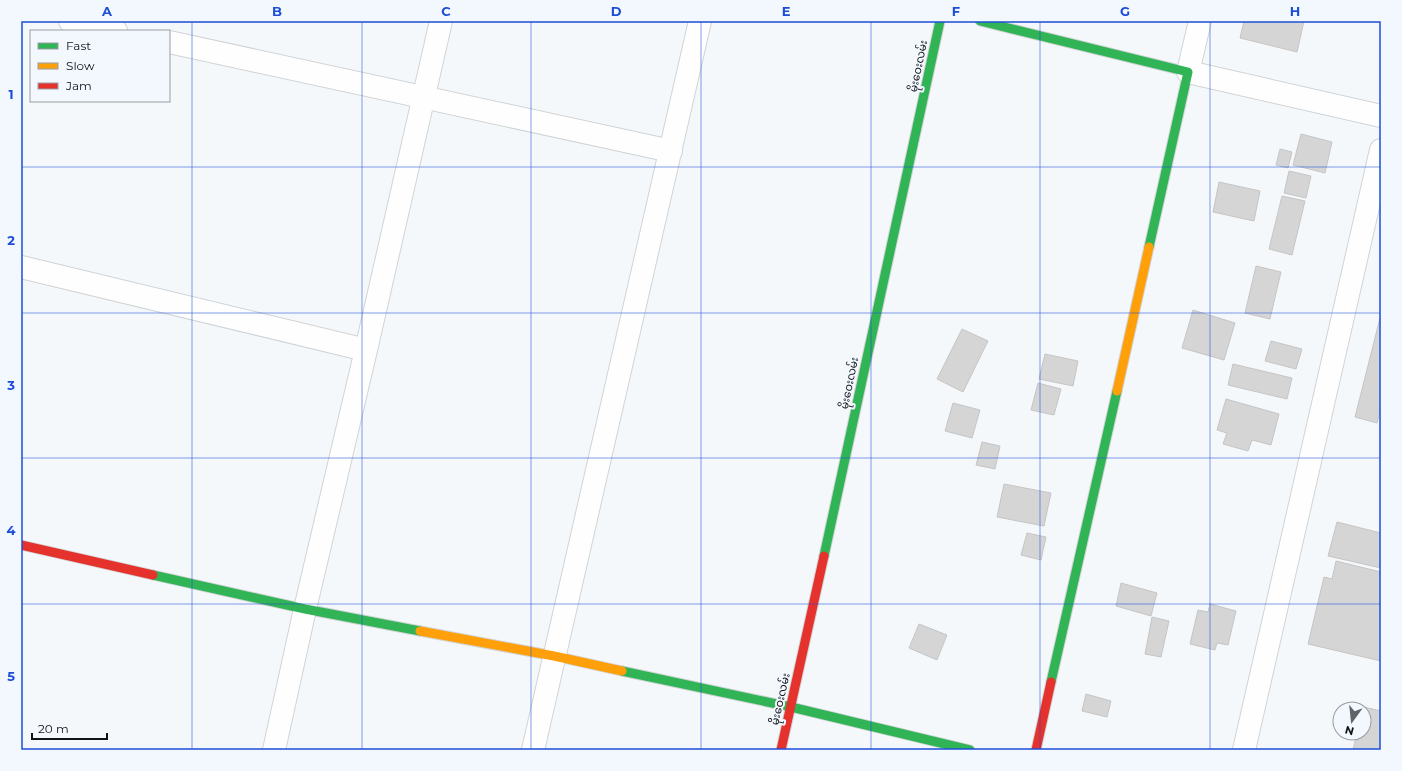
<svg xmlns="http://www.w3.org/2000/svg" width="1402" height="771" viewBox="0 0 1402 771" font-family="Montserrat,'Noto Sans Myanmar',sans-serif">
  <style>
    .building { fill: #d5d5d6; stroke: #c5c5c5 }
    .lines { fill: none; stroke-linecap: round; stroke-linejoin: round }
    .street-casing { stroke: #d1d4d6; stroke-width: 24 }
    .fast-casing { stroke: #d1d4d6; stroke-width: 11 }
    .slow-casing { stroke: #d1d4d6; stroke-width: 11 }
    .jam-casing { stroke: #d1d4d6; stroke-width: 11 }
    .street { stroke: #fefefe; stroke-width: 22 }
    .fast { stroke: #30b455; stroke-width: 9 }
    .slow { stroke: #ff9f0a; stroke-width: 9 }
    .jam { stroke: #e5322d; stroke-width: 9 }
    .grid { fill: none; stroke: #1d4ed8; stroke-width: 1; stroke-opacity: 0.55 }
    .labels { text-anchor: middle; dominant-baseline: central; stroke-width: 4; stroke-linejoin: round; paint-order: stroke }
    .street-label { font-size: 11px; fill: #111416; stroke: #f2f8fe }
    .neatline { fill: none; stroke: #1d4ed8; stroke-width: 1.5 }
    .grid-label { font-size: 13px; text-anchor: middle; font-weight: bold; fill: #1d4ed8 }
  </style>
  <rect width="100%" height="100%" fill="#f5f8fb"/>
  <!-- building -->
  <path class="building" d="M1244,21H1304L1297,52L1240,38Z
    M1301,134L1332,142L1325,173L1293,165Z
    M1280,149L1292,152L1288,168L1276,165Z
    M1289,171L1311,176L1306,198L1284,193Z
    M1219,182L1260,191L1254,221L1213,212Z
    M1282,196L1305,201L1292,255L1269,249Z
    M1256,266L1281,272L1270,319L1245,313Z
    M1193,310L1235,323L1224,360L1182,348Z
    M1381,314V407L1377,423L1355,417Z
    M962,329L988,341L963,392L937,379Z
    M1271,341L1302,349L1296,369L1265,361Z
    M1045,354L1078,361L1073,386L1039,379Z
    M1233,364L1292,378L1287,399L1228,385Z
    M1038,383L1061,389L1054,415L1031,410Z
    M1226,399L1279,414L1271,445L1252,440L1248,451L1223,444L1227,433L1217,430Z
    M953,403L980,410L972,438L945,431Z
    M982,442L1000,446L995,469L976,465Z
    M1004,484L1051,493L1044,526L997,517Z
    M1337,522L1381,533V568L1328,556Z
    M1027,533L1046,537L1041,560L1021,555Z
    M1336,561L1381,572V661L1308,644L1324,577L1332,579Z
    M1121,583L1157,593L1151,616L1116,606Z
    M1210,604L1236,611L1228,645L1217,643L1215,650L1190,644L1198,610L1208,612Z
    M1152,617L1169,621L1161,657L1145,654Z
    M919,624L947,635L937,660L909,648Z
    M1086,694L1111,701L1107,717L1082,711Z
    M1364,707L1381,711V750H1353L1357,733H1364Z"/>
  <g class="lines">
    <!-- street casing -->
    <g class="street-casing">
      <path id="street" d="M70,21L116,31
        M1200,21L1188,72L1381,116
        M169,42L671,151
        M21,267L366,350
        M274,750L305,609L366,350L441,21
        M533,750L700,21
        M1244,750L1381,150"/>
    </g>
    <!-- fast casing -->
    <g class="fast-casing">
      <path id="fast" d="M980,21L1188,72L1149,247
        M824,556L940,21
        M153,575L305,609L420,631
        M622,671L791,707L970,750
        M1051,682L1117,391"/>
    </g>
    <!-- slow casing -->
    <g class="slow-casing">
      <path id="slow" d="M1117,391L1149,247
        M420,631L554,656L622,671"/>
    </g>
    <!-- jam casing -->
    <g class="jam-casing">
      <path id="jam" d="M21,545L153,575
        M781,750L824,556
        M1036,750L1051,682"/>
    </g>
    <!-- street -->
    <use href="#street" class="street"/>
    <!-- fast -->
    <use href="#fast" class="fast"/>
    <!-- slow -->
    <use href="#slow" class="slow"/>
    <!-- jam -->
    <use href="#jam" class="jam"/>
  </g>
  <!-- grid -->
  <path class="grid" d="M192,21V750M362,21V750M531,21V750M701,21V750M871,21V750M1040,21V750M1210,21V750M21,167H1381M21,313H1381M21,458H1381M21,604H1381"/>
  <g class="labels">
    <!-- street labels -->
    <g class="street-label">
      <text transform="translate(918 66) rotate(-78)">မိုးဝေးလမ်း</text>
      <text transform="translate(849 383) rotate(-78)">မိုးဝေးလမ်း</text>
      <text transform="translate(780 699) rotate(-77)">မိုးဝေးလမ်း</text>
    </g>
  </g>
  <!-- border -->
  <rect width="1402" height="771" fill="none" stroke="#f2f8fe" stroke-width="44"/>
  <!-- legend -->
  <rect x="30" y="30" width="140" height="72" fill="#f2f8fe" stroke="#989da1"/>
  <rect x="38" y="43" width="20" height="6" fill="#30b455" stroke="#989da1"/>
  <text x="66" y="50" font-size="12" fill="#111416">Fast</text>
  <rect x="38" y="63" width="20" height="6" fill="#ff9f0a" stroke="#989da1"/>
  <text x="66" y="70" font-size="12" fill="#111416">Slow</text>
  <rect x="38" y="83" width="20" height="6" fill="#e5322d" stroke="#989da1"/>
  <text x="66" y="90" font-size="12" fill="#111416">Jam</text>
  <!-- north arrow -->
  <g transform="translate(1352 721) rotate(195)"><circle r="19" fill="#f2f8fe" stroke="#989da1"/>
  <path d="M0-3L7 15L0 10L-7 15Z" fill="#616466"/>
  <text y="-6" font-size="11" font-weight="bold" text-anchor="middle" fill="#111416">N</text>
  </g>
  <!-- scale -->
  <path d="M32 733v6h75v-6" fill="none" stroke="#111416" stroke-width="2"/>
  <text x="38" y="733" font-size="12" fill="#111416" stroke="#f2f8fe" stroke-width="3" paint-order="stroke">20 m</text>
  <rect x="22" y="22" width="1358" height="727" class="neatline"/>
  <g class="grid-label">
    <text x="107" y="16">A</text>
    <text x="277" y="16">B</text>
    <text x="446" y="16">C</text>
    <text x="616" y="16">D</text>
    <text x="786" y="16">E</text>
    <text x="956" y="16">F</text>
    <text x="1125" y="16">G</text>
    <text x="1295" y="16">H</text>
    <text x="11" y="99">1</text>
    <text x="11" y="245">2</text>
    <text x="11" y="390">3</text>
    <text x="11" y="535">4</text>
    <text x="11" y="681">5</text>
  </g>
</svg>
